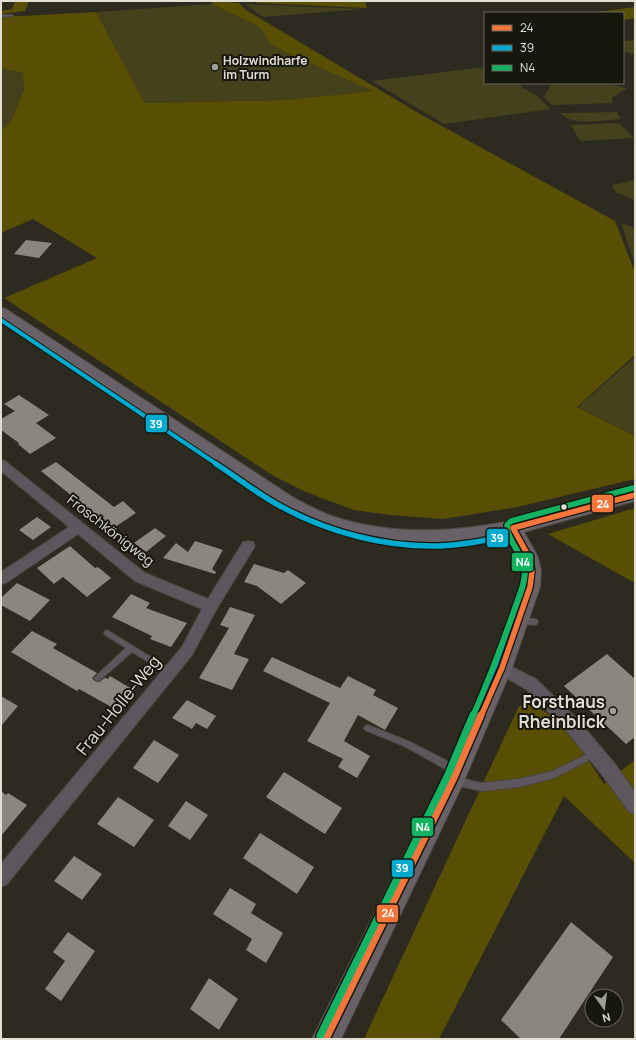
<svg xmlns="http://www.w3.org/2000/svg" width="636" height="1040" viewBox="0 0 636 1040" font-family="Manrope,sans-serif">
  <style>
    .green { fill: #45411d }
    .forest { fill: #584f04 }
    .building { fill: #89877e }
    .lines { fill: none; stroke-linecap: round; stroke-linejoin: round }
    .lane-casing { stroke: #49473d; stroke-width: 2 }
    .street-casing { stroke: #49473d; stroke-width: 2 }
    .secondary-casing { stroke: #49473d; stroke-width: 2 }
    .lane { fill: #5d575d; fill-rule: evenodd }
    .street { fill: #5d575d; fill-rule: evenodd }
    .secondary { fill: #686167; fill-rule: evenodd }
    .bus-1-far1-casing { stroke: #18170e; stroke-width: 8 }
    .bus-1-casing { stroke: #18170e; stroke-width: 10 }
    .bus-2-far2-casing { stroke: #18170e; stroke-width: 6 }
    .bus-2-far1-casing { stroke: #18170e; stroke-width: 8 }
    .bus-2-casing { stroke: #18170e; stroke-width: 10 }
    .bus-3-far1-casing { stroke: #18170e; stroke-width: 8 }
    .bus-3-casing { stroke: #18170e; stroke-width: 10 }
    .bus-1-far1 { stroke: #f5763a; stroke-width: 5.5 }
    .bus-1 { stroke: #f5763a; stroke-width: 7 }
    .bus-2-far2 { stroke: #00a9ce; stroke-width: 4 }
    .bus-2-far1 { stroke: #00a9ce; stroke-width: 5.5 }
    .bus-2 { stroke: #00a9ce; stroke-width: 7 }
    .bus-3-far1 { stroke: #13b361; stroke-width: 5.5 }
    .bus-3 { stroke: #13b361; stroke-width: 7 }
    .poi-dot { fill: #a1a094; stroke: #18170e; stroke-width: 1.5 }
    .bus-dot { fill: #e0dfd2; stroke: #18170e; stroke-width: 1.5 }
    .labels { text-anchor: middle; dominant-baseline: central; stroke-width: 4; stroke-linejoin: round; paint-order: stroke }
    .far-poi-label { font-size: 12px; font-weight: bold; fill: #e0dfd2; stroke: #18170e; text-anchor: start }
    .street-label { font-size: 14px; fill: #e0dfd2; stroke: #18170e }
    .near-poi-label { font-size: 17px; font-weight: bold; fill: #e0dfd2; stroke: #18170e; text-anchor: end }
    .near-street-label { font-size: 17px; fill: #e0dfd2; stroke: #18170e }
    .line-badge { stroke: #18170e; stroke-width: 1.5 }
    .badge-label { font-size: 11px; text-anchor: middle; font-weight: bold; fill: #fff }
  </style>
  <rect width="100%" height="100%" fill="#2d2b20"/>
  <!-- green -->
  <path class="green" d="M211,4L258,26L272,45L289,54L374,91L284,100L145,103L96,12Z
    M245,4L364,9L263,17Z
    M635,40V55L623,51V41Z
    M485,67V83H515L536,95L551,109L444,124L372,81Z
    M1,68L23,73L24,90L11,121L1,131Z
    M552,83H604L627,88L612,98L613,103L552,105L544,97Z
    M617,112L620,119C601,120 574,127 560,113Z
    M619,123L634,138L580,141L571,125Z
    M635,180V200L615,192L612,185Z
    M621,223L635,228V265Z
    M635,357V436L578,407Z"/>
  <!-- forest -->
  <path class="forest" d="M15,1H29L25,11L1,14V11L12,9Z
    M215,1L239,3L246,10L420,114L615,221L635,272V355L577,407L635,436V479L517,507L443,519L390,515L354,510L306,492L272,475L4,298L97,258L33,219L1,233V131L11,121L24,90L23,73L1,68V20L3,17L96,12L145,103L284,100L373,91L289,54L272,45L258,26L211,4Z
    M259,1H365L367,8L256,3Z
    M635,7V18L623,20V13H590Z
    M635,508V582L631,581L548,534Z
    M531,705C565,717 585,756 604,784L635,760V863L564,796L439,1039H364L519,706Z"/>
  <!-- building -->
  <path class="building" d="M26,240L52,243L39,258L14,254Z
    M19,395L49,415L36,423L56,438L30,454L18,444L19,443L1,430V419L15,411L4,404Z
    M56,462L114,507L123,501L136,513L109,531L96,519L98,517L41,471Z
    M37,517L51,527L33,540L19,530Z
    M155,528L166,536L146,552L134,543Z
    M195,541L223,550L212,569L216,572L215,574L163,558L176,543L188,552Z
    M70,546L95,568L98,567L111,578L87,597L63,577L54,584L37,568Z
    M254,564L284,573L288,570L306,583L281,604L257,586L244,582Z
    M17,583L50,600L30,621L1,605V598Z
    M131,594L150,603L146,608L187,623L171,647L150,639L152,636L112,617Z
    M230,607L255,615L234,654L249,659L232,690L199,678L229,628L220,625Z
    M32,631L57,644L53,648L97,673L92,678L95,681L99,682L105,678L108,679L110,676L132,689L115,709L79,689L77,691L11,652Z
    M607,654L635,679V737L626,744L564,686Z
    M272,657L340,688L348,676L376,690L373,695L398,708L385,730L358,715L344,741L370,756L357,778L338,767L343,759L307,741L330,703L263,671Z
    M1,696L18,706L1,726Z
    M187,700L216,716L207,729L196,723L192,729L172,718Z
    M154,740L179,755L158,783L133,768Z
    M284,772L342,808L325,834L266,797Z
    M1,791L6,795L8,793L27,805L1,836Z
    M118,797L154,820L134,847L97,824Z
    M186,801L208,815L190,840L168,826Z
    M260,833L314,867L297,894L243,858Z
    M74,856L102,874L82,900L54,881Z
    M230,888L256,904L251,913L283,933L266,963L246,950L252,939L213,914Z
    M571,922L613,957L559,1039H521L501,1020Z
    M68,932L95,951L61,1001L45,989L65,961L53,952Z
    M209,978L238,999L219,1030L190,1009Z"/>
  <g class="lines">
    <!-- lane casing -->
    <g class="lane-casing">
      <path id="lane" d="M1,15H12L13,16L1,17Z
        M520,618L535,619L537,620L538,622L537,624L535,625L520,624L518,623L517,621L518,619Z
        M107,630L172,670L173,672L172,674L170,675L168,674L132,652L100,680L98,681L96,680L94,678L96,676L126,648L105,635L104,633L105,631Z
        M368,725L410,742L457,766L458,769L457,772L454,773L451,772L404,746L365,730L364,728L365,726Z
        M594,751L597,752L598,754L597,756L554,778L519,787L481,791L456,785L453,784L452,781L453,778L456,777L481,783L519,779L553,771Z"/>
    </g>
    <!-- street casing -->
    <g class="street-casing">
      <path id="street" d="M1,460L5,461L145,573L208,599L243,542L248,541L253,542L255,546L216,610L192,655L7,884L1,887V864L182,647L202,609L135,581L78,534L6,583L1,584V572L69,527L1,471Z
        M502,662L536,679L577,719L615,764L635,792V814L629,812L603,776L565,729L526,689L497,673L494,668L497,663Z"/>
    </g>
    <!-- secondary casing -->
    <g class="secondary-casing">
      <path id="secondary" d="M1,308L6,309L291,496C305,504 320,512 335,517C435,549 538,516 635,489V501L524,532L538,557L541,571L540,587L512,668L461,788L341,1039H312L445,772L492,668L520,587L523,571L520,557L508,535C423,551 355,547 279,506L1,318Z"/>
    </g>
    <!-- lane -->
    <use href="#lane" class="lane"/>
    <!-- street -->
    <use href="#street" class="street"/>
    <!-- secondary -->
    <use href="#secondary" class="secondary"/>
    <!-- bus-1-far1 casing -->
    <g class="bus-1-far1-casing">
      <path id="bus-1-far1" d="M513,528L635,495
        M481,716L502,668L530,587L532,571L529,557L513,528"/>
    </g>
    <!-- bus-1 casing -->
    <g class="bus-1-casing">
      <path id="bus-1" d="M326,1039L453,780L481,715"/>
    </g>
    <!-- bus-2-far2 casing -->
    <g class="bus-2-far2-casing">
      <path id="bus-2-far2" d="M1,320L218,465"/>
    </g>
    <!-- bus-2-far1 casing -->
    <g class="bus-2-far1-casing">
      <path id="bus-2-far1" d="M216,464C238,478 259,495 282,507C328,532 384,547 437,546C461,546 485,540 509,536L522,559L525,571L523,585L495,665L473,716"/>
    </g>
    <!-- bus-2 casing -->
    <g class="bus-2-casing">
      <path id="bus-2" d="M320,1036L447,777L473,715"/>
    </g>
    <!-- bus-3-far1 casing -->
    <g class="bus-3-far1-casing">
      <path id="bus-3-far1" d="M473,716C488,681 501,647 514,611C518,599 526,583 525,570C523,554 507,541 507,525L511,521L633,488"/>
    </g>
    <!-- bus-3 casing -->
    <g class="bus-3-casing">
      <path id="bus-3" d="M320,1036L447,777L473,715"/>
    </g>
    <!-- bus-1-far1 -->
    <use href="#bus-1-far1" class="bus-1-far1"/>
    <!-- bus-1 -->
    <use href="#bus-1" class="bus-1"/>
    <!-- bus-2-far2 -->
    <use href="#bus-2-far2" class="bus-2-far2"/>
    <!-- bus-2-far1 -->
    <use href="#bus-2-far1" class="bus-2-far1"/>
    <!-- bus-2 -->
    <use href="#bus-2" class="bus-2"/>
    <!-- bus-3-far1 -->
    <use href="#bus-3-far1" class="bus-3-far1"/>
    <!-- bus-3 -->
    <use href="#bus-3" class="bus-3"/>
  </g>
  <!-- markers -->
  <g class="poi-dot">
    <circle cx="215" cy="67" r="4"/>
    <circle cx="613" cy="711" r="4"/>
  </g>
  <circle class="bus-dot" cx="564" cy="507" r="3.5"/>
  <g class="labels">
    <!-- far-poi labels -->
    <g class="far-poi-label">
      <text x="223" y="60">Holzwindharfe<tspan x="223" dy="14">im Turm</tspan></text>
    </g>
    <!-- street labels -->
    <g class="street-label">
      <text transform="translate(111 530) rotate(38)">Froschkönigweg</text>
    </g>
    <!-- near-poi labels -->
    <g class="near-poi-label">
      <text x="605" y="701">Forsthaus<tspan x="605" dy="20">Rheinblick</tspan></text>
    </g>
    <!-- near-street labels -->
    <g class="near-street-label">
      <text transform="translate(118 705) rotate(-51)">Frau-Holle-Weg</text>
    </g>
  </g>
  <g class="line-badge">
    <rect x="145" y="414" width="23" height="19" rx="4" fill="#00a9ce"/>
    <rect x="591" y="494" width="23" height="19" rx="4" fill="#f5763a"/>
    <rect x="486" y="528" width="23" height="20" rx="4" fill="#00a9ce"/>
    <rect x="511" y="552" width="23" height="20" rx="4" fill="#13b361"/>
    <rect x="411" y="817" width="23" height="20" rx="4" fill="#13b361"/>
    <rect x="391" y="859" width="23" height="19" rx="4" fill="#00a9ce"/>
    <rect x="376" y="904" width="23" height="19" rx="4" fill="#f5763a"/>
  </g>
  <g class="badge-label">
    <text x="156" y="428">39</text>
    <text x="603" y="508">24</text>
    <text x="497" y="542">39</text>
    <text x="523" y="566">N4</text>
    <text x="423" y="831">N4</text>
    <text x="402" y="872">39</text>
    <text x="388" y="917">24</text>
  </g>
  <!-- border -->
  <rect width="636" height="1040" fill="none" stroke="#e0dfd2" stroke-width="4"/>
  <!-- legend -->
  <rect x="484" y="12" width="140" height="72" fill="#18170e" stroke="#68675c"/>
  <rect x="492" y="25" width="20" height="6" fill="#f5763a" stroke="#68675c"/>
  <text x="520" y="32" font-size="12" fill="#e0dfd2">24</text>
  <rect x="492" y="45" width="20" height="6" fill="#00a9ce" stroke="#68675c"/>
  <text x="520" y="52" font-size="12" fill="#e0dfd2">39</text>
  <rect x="492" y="65" width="20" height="6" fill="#13b361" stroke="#68675c"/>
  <text x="520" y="72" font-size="12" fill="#e0dfd2">N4</text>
  <!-- north arrow -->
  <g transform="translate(604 1008) rotate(166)"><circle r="19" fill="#18170e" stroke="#68675c"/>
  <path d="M0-3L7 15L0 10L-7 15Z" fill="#a1a094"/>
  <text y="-6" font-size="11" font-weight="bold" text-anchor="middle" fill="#e0dfd2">N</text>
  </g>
</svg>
